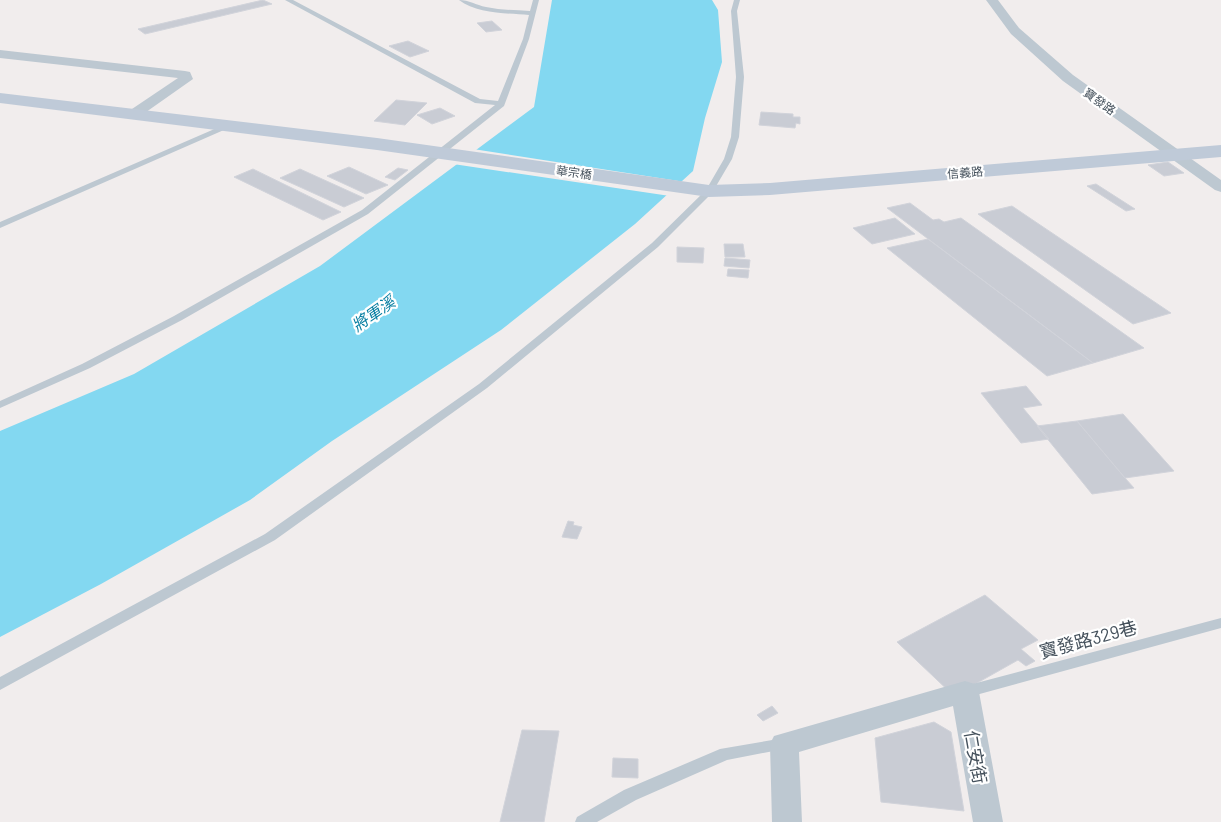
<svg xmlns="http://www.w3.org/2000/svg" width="1221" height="822" viewBox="0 0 1221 822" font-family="Barlow,'Noto Sans TC',sans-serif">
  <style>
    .water { fill: #83d8f1 }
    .pier { fill: #f1eded }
    .building { fill: #c9ccd4; stroke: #d1d3da }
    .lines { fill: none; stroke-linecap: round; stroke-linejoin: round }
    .lane { fill: #bdc8d1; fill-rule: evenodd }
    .street { fill: #bdc8d1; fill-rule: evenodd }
    .secondary { fill: #bfcad8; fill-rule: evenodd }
    .labels { text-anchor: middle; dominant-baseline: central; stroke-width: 4.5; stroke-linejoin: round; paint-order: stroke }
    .far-street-label { font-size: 12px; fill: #45515c; stroke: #fff }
    .water-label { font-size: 16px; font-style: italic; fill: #047da1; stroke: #fff }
    .near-street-label { font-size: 18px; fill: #45515c; stroke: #fff }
  </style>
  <rect width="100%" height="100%" fill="#f1eded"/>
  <!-- water -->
  <path class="water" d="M552,0H712L718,10L722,62L705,118L693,171L635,224L501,330L332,441L250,500L101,584L0,637V431L134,374L320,266L534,107Z"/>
  <!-- pier -->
  <path class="pier" d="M473,149L685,182L670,196L453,164Z"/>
  <!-- building -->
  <path class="building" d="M263,0L272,4L145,34L138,29Z
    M492,21L502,30L486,32L477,23Z
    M408,41L429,51L410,57L389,46Z
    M396,100L427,103L405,125L374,121Z
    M440,108L455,116L432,124L417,115Z
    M761,112L793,114V117H800V124L796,123L795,128L759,125Z
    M1168,162L1184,173L1164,176L1148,165Z
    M349,167L388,185L366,194L327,176Z
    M398,168L408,170L395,180L385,177Z
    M253,169L341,212L323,220L234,177Z
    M300,169L364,198L344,207L280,178Z
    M1096,184L1135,209L1126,211L1087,186Z
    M910,203L933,220L939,219L944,222L961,218L1144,348L1093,363L887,208Z
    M1012,206L1171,313L1133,324L978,214Z
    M895,218L915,234L872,244L853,228Z
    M928,239L1093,363L1047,376L887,248Z
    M724,244H743L745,257H725Z
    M677,247L704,248L703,263L677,262Z
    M725,258L750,260L749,268L724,266Z
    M728,269L749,270L748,278L727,276Z
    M1026,386L1042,405L1023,408L1049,439L1021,443L981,393Z
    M1123,414L1174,471L1125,478L1077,421Z
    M1077,421L1125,478L1134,488L1092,494L1037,426Z
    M568,521L574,522L573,525L582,527L577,539L562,537Z
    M985,595L1038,640L1021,649L1035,661L1026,666L1018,660L954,696L897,642Z
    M772,706L778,713L763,721L757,715Z
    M934,722L951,732L964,811L881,802L875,738Z
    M522,730L559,731L544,822H500Z
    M613,758L638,759V778L612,777Z"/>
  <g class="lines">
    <!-- lane -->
    <path class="lane" d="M285,0H293L480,99L498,101L523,39L529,15C507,13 477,14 459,0C469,0 476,5 486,7C500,10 515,10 530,11L533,0H539L529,39L504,106L368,214L182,320L90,368L0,408V401L82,364L174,316L362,210L495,105L475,103Z
      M734,0H740L737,11L744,77L739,137L732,159L712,193L658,247L487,388L275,540L0,690V677L265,534L479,384L652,243L706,190L724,159L731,137L736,77L731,11Z
      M226,124L233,126L0,228V222Z
      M1221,618V628L965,698L960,696L958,692L960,688L965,686Z
      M784,738L789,740L792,744L789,748L727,760L636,800L597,822H575L577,817L624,790L720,749Z"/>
    <!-- street -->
    <path class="street" d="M986,0H998L1019,28L1073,75L1221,180V192L1215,190L1063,81L1011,34Z
      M0,50L185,71L190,72L193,79L139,117H129L127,114L129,111L178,78L0,58Z
      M965,681L975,684L979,692L1003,822H973L953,706L799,752L802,822H772L770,744L774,736Z"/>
    <!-- secondary -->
    <path class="secondary" d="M0,93L377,138L709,185L770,183L1221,145V157L770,195L709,197L377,150L0,103Z"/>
  </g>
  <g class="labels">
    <!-- far-street labels -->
    <g class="far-street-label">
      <text transform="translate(1100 101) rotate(36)">寶發路</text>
      <text transform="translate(574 172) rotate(8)">華宗橋</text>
      <text transform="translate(965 172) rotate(-5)">信義路</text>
    </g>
    <!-- water labels -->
    <g class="water-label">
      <text transform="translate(373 313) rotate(-35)">將軍溪</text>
    </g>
    <!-- near-street labels -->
    <g class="near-street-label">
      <text transform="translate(1088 639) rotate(-15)">寶發路329巷</text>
      <text transform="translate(976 757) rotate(80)">仁安街</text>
    </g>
  </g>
</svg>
